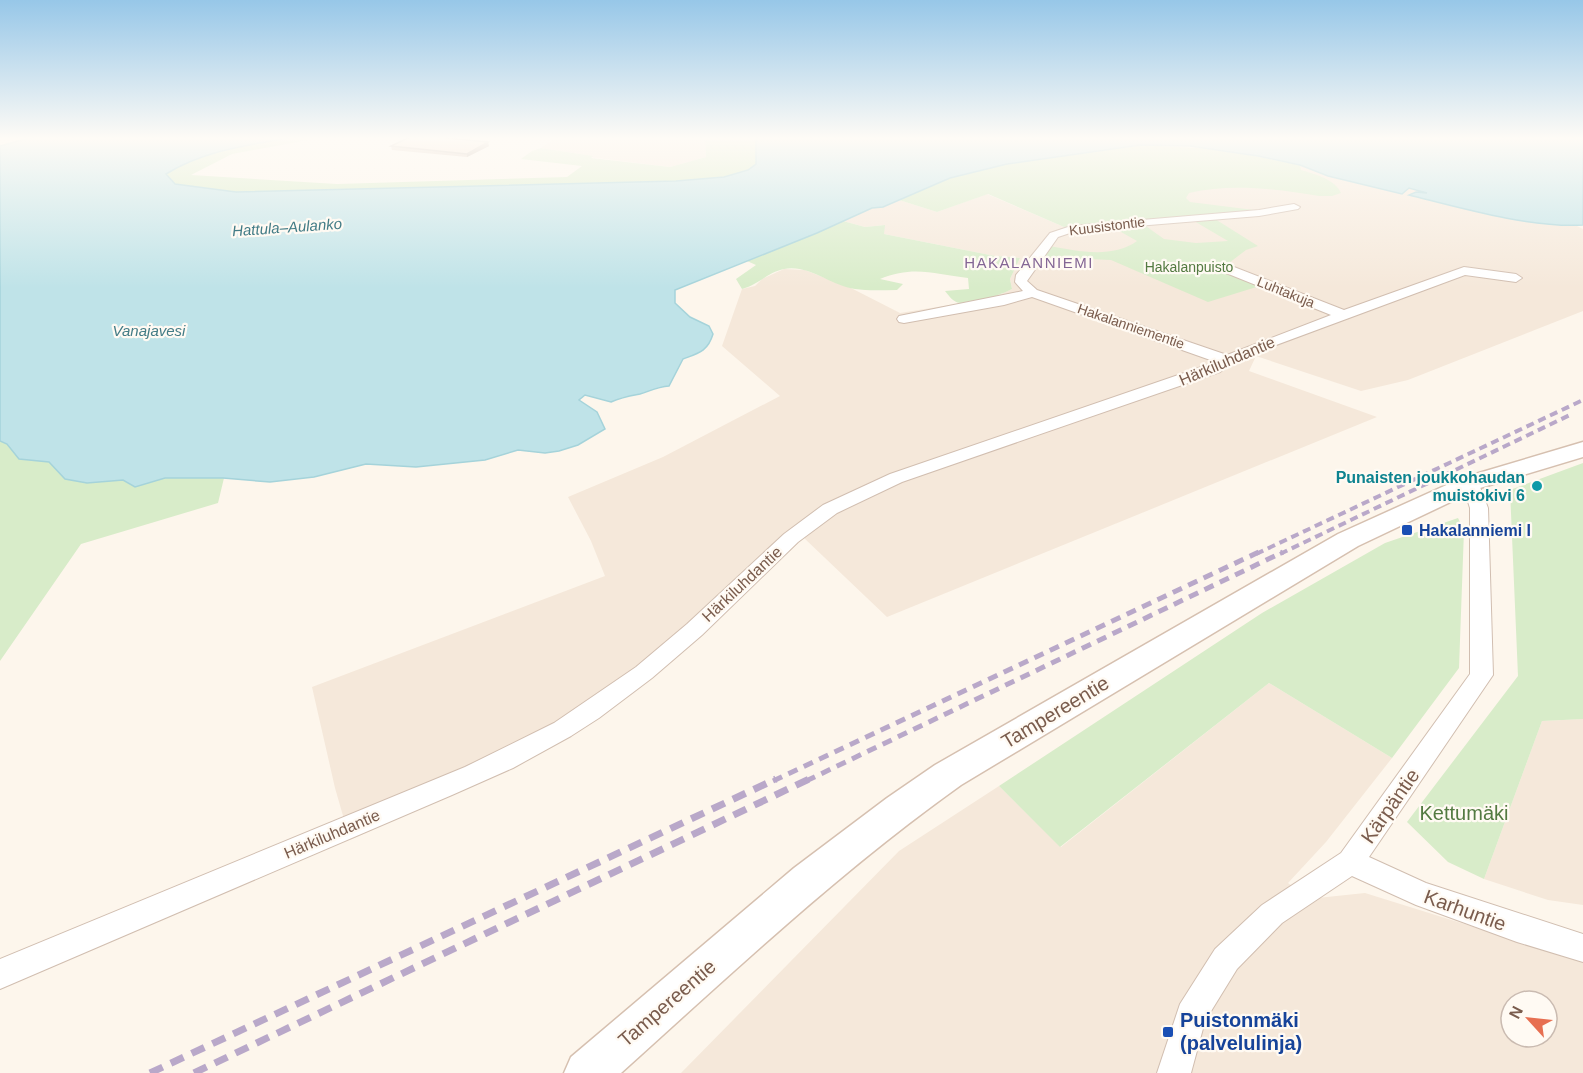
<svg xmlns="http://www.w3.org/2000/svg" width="1583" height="1073" viewBox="0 0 1583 1073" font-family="Arial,sans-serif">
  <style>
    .residential { fill: #f5e8da; fill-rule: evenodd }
    .green { fill: #d8ecc9 }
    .water { fill: #bfe3e8; stroke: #a5d3da; stroke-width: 1.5 }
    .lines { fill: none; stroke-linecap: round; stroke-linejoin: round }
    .street-casing { stroke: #d1beb0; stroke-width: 2 }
    .secondary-casing { stroke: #d6c0b0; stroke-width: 3 }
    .street { fill: #fff; fill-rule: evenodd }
    .secondary { fill: #fff; fill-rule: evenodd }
    .rail-far2 { stroke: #b9a8c9; stroke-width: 4; stroke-dasharray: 8 5; stroke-linecap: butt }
    .rail-far1 { stroke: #b9a8c9; stroke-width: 5; stroke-dasharray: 10 7; stroke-linecap: butt }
    .rail { stroke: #b9a8c9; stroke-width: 7; stroke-dasharray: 14 9; stroke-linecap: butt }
    .wall { fill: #d1b7a8 }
    .shaded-wall { fill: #aa9588 }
    .building { fill: #f3d5c3; stroke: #aa9588; stroke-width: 1.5 }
    .culture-dot { fill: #0f9aa8; stroke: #fffaf3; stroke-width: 2 }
    .transit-dot { fill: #1a4fb4; stroke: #fffaf3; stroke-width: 2 }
    .labels { text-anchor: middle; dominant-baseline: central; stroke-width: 4.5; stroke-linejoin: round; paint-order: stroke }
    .far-street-label { font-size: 14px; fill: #7a5c4d; stroke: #fffaf3 }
    .far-park-label { font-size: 14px; fill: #537a41; stroke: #fffaf3 }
    .far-water-label { font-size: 15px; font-style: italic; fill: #437c86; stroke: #fffaf3 }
    .far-neighbourhood-label { font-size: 15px; letter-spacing: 1.5px; fill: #846695; stroke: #fffaf3 }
    .street-label { font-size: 16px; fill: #7a5c4d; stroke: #fffaf3 }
    .culture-label { font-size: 16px; font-weight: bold; fill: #0d838f; stroke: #fffaf3; text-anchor: end }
    .transit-label { font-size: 16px; font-weight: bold; fill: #164399; stroke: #fffaf3; text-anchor: start }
    .near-street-label { font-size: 20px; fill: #7a5c4d; stroke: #fffaf3 }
    .near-park-label { font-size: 20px; fill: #537a41; stroke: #fffaf3 }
    .near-transit-label { font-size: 20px; font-weight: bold; fill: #164399; stroke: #fffaf3; text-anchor: start }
  </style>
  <rect width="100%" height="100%" fill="#fdf6ec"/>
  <!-- residential -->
  <path class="residential" d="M557,137H705L706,157L670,167L589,157L592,156L541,148Z
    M1300,165L1328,176L1353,181L1416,188L1428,193L1410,195L1479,212L1575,225L1583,229V311L1408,380L1361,391L1256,356L1249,371L1377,417L887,617L804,538L631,694L529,760L350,840L335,788L312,687L605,576L591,541L568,497L663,457L780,396L722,346L742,289L755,286L762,279L784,269L805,270L853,289L900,313L962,303L1001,294L1012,289L1010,279L1020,258L995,256L884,234V225L865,227L843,221L872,208L883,207L899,200L937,212L987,194L1064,227L1194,215L1149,189Z
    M1269,683L1392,758L1326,842L1288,883L1308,899L1365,893L1583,961V1073H681L899,851L999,786L1061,847ZM1511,1001H1547V1037H1511Z
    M1583,719V905L1548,900L1484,879L1542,721Z"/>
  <!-- green -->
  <path class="green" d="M294,137H325L232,154L191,175L337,184L567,177L582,166L521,159L532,151L541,148L593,156L591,158L670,167L706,157L705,137H756V164L748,170L724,177L676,181L236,192L175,184L166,174L191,159L227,149Z
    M1140,145L1218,149L1300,165L1301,170C1314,174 1335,179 1341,193L1332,196H1319C1276,189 1232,183 1189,193L1186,198L1190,202L1254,210L1064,227L988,194L937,212L899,200L950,178L1007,164Z
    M1215,219L1258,246L1246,250L1225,266L1263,285L1208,302L1111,260L1041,257L1049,246C1077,251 1112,259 1137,241L1114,228L1143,224L1164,239L1196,243L1228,241L1194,221Z
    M843,221L865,227L885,225L884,234L995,256L1020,258L1010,279L1012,289C1001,295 973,304 960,303C953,302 950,297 945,291L969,289L968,278C935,274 913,265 880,279L903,284L897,290C883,290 868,291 855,289C831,286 809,264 784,269C768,272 758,285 742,289L736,279L756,265L747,261Z
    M432,427L545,453L518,450L485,460L416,467L366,464L314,477L270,482L224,478L218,503L81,544L0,661V441L7,444Z
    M1583,463V719L1542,721L1484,879L1448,862L1407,822L1518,676L1510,490Z
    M1458,518L1464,530L1459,668L1392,758L1269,683L1060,847L999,786L1262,613L1385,543Z"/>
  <!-- water -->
  <path class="water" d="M32,137H294C249,145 205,150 166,174L175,184L236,192L676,181L724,177L748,170L756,164V137H1583V225C1530,228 1461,208 1409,195L1416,192L1427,193L1409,188L1402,194L1328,176L1300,165L1258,156L1190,146L1140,145L1007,164L950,178L883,207L872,208L817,233L675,290V303L690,317L709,326L713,334C708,351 699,353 683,359L669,386C657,387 650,391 640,394C629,396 622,397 611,402L585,395L579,400L597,412L605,429L578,445L559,451L545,453L518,450L485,460L416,467L366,464L314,477L270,482L223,478H165L135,487L123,480L87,483L65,479L49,462L19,459L7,444L0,441V146Z"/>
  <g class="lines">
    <!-- street casing -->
    <g class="street-casing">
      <path id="street" d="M1294,204L1300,207L1298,209L1259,216L1076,231L1058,237L1027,281L1037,290L1227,355L1331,315L1226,273L1224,270L1226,267H1234L1344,310L1464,267L1516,274L1522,278L1516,282L1465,275L1244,357L1220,372L902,482L837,513L798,542L702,635L652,678L599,718L571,736L513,768L452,795L0,989V959L465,767L554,723L636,667L687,624L784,534L823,505L890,474L1216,362L1032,297L1004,305L904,323L899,322L897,319L899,316L1023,291L1015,282L1016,275L1050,233L1071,226L1259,210Z
        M1471,478L1477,479L1488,508L1493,675L1369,857L1426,883L1583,934V962L1517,942L1416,905L1352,876L1282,923L1237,969L1205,1021L1191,1073H1157L1180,1004L1215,949L1262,905L1341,853L1470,674V508L1462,483L1465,479Z"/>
    </g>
    <!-- secondary casing -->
    <g class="secondary-casing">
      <path id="secondary" d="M1583,442V457L1480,488L1358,546L961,785C839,872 732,973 621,1073H564L571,1057L794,868L887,798L935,765L1338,534L1462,478Z"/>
    </g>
    <!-- street -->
    <use href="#street" class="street"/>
    <!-- secondary -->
    <use href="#secondary" class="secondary"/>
    <!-- rail-far2 -->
    <path class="rail-far2" d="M1256,554L1583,400
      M1280,554L1572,414"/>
    <!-- rail-far1 -->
    <path class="rail-far1" d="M773,781L1259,552
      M806,781L1283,552"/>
    <!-- rail -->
    <path class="rail" d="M150,1073L776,779
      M194,1073L809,779"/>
  </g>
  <!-- wall -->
  <path class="wall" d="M391,146H489L467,157L392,150Z"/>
  <!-- shaded-wall -->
  <path class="shaded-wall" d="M488,142L489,146L467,157V154Z"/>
  <!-- building -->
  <path class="building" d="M410,137H438L488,142L467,154L391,146Z"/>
  <!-- sky -->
  <linearGradient id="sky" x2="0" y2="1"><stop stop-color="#97c7e8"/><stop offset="0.48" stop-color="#fefbf6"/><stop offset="1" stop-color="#fefbf6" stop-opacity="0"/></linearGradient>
  <rect width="1583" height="288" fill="url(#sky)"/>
  <!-- markers -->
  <circle class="culture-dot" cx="1537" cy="486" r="6"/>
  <g class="transit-dot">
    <rect x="1401" y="524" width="12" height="12" rx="3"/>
    <rect x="1162" y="1026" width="12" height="12" rx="3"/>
  </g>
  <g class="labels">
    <!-- far-street labels -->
    <g class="far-street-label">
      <text transform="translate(1107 226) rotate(-7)">Kuusistontie</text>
      <text transform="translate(1286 292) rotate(22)">Luhtakuja</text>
      <text transform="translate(1131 326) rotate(19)">Hakalanniementie</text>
    </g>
    <!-- far-park labels -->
    <g class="far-park-label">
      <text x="1189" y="267">Hakalanpuisto</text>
    </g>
    <!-- far-water labels -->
    <g class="far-water-label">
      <text transform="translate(287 227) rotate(-4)">Hattula–Aulanko</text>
      <text x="149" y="330">Vanajavesi</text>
    </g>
    <!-- far-neighbourhood labels -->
    <g class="far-neighbourhood-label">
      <text x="1029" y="262">HAKALANNIEMI</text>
    </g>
    <!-- street labels -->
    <g class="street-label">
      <text transform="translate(1227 361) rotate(-23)">Härkiluhdantie</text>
      <text transform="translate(742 584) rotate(-43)">Härkiluhdantie</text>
      <text transform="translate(332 834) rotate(-23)">Härkiluhdantie</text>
    </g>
    <!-- culture labels -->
    <g class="culture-label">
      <text x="1525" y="477">Punaisten joukkohaudan<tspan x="1525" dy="18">muistokivi 6</tspan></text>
    </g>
    <!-- transit labels -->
    <g class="transit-label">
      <text x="1419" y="530">Hakalanniemi I</text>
    </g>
    <!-- near-street labels -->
    <g class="near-street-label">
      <text transform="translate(1055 712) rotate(-31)">Tampereentie</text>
      <text transform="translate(1390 806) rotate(-55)">Kärpäntie</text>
      <text transform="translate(1465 910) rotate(20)">Karhuntie</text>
      <text transform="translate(667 1003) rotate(-41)">Tampereentie</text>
    </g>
    <!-- near-park labels -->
    <g class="near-park-label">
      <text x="1464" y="813">Kettumäki</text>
    </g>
    <!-- near-transit labels -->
    <g class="near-transit-label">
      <text x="1180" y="1020">Puistonmäki<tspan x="1180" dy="23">(palvelulinja)</tspan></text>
    </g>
  </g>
  <!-- north arrow -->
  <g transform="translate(1529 1019) rotate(297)"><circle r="28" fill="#fffaf3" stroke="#cabbb1" stroke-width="1.5"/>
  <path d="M0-4.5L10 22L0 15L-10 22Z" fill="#e76f51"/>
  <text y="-9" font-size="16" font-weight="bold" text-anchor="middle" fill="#7a5c4d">N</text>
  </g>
</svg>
